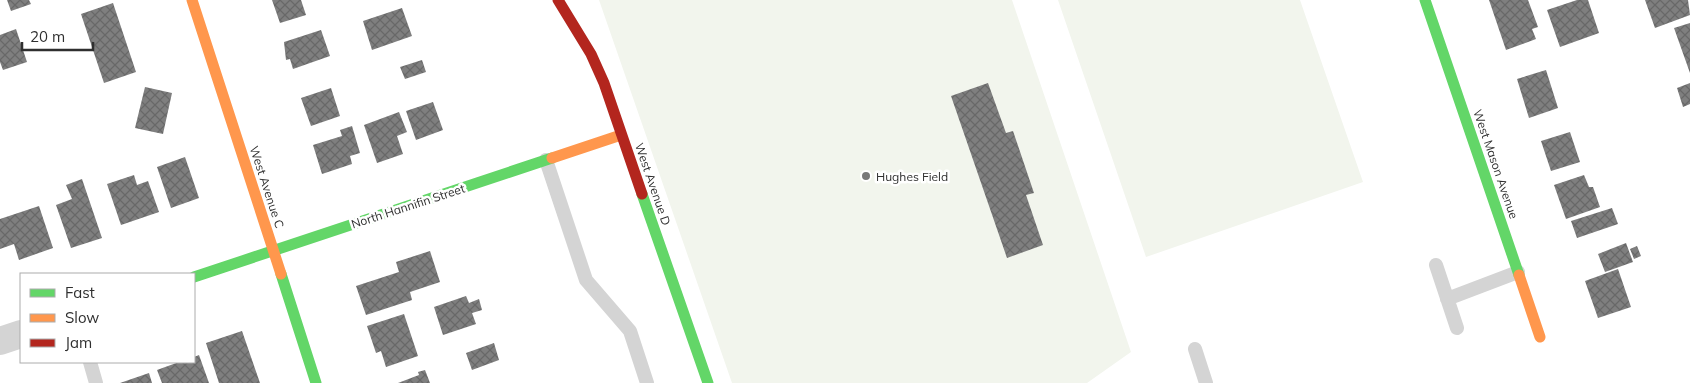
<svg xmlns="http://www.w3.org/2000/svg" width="1690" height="383" viewBox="0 0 1690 383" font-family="Mulish,sans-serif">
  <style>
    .green { fill: #f2f5ed }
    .building { fill: url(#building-cross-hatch) }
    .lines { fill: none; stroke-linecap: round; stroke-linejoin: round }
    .lane { stroke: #d4d4d4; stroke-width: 14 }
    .street { stroke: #d4d4d4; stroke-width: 28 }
    .fast { stroke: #63d668; stroke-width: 11 }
    .slow { stroke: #ff974d; stroke-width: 11 }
    .jam { stroke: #b3261e; stroke-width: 11 }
    .poi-dot { fill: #787878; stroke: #fff; stroke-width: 2 }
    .labels { text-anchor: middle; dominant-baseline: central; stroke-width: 5; stroke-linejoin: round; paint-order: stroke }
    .street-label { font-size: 12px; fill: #2f2f2f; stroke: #fff }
    .poi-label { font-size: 12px; fill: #2f2f2f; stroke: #fff; text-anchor: start }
  </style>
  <defs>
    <pattern id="building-cross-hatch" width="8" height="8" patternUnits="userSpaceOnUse" patternTransform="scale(1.25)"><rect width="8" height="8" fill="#7f7f7f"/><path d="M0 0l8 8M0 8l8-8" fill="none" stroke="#686868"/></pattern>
  </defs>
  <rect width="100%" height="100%" fill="#fff"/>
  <!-- green -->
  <path class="green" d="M599,0H1012L1131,352L1087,383H732Z
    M1058,0H1300L1363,182L1146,257Z"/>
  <!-- building -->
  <path class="building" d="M7,0H29L31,4L11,11Z
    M272,0H301L306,15L280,23Z
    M1489,0H1528L1538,27L1532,29L1536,39L1506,50Z
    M1577,0H1588L1599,33L1560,47L1547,10Z
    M1645,0H1688L1690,15L1655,28Z
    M113,3L136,72L104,83L81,14Z
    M402,8L412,36L372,50L363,21Z
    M1690,23V73L1674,28Z
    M16,29L27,62L3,70L0,62V35Z
    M321,30L330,56L293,69L290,59L286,60L284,42Z
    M422,60L426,72L405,79L400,67Z
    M1546,70L1558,108L1529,118L1517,79Z
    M988,83L1006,133L1013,131L1034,193L1026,195L1043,245L1007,258L951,96Z
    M1690,83V104L1683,107L1677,88Z
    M145,87L172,93L163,134L135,128Z
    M331,88L340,116L311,126L301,98Z
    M433,102L443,130L416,140L406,111Z
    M399,112L407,132L397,136L403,154L377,163L364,125Z
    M352,126L360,153L350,156L352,164L322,174L313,145L342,136L340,130Z
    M1570,132L1580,162L1551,171L1541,141Z
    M185,157L199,198L171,208L157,167Z
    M134,175L137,185L148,181L159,212L121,225L107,184Z
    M1584,175L1589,187H1593L1600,207L1566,219L1554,185Z
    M82,179L102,238L71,248L56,205L72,199L66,185Z
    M39,206L53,248L19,260L14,244L0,249V219Z
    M1612,208L1618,224L1577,238L1571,221Z
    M1626,243L1633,262L1605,272L1598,254Z
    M1637,246L1641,256L1634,259L1630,249Z
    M430,251L440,282L410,292L412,300L366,315L356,286L399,272L396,262Z
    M1618,269L1631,307L1598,318L1585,281Z
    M466,296L469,303L479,299L482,310L472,313L476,324L443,335L434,307Z
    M404,314L418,356L386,367L381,351L376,353L367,326Z
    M242,331L260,383H219L206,343Z
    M494,343L499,360L472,370L466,353Z
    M199,355L209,383H162L157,370L179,362H194V357Z
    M425,370L430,383H398L419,375L418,372Z
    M149,373L152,383H120Z"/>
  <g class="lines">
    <!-- lane -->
    <path class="lane" d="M546,160L586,280L630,331L647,383
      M1436,265L1457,328
      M1447,299L1518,272
      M1195,349L1206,383
      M90,362L96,383"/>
    <!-- street -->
    <path class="street" d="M0,341L21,334"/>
    <!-- fast -->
    <path class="fast" d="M1425,0L1519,275
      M642,194L708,383
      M281,274L316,383
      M194,277L552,158"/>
    <!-- slow -->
    <path class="slow" d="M192,0L281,274
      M552,158L621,135
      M1519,275L1540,337"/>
    <!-- jam -->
    <path class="jam" d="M558,0L591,54L604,83L642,194"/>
  </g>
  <!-- markers -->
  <circle class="poi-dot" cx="866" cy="176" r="5"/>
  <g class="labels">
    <!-- street labels -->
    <g class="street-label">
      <text transform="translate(1496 164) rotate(71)">West Mason Avenue</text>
      <text transform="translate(653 184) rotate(71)">West Avenue D</text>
      <text transform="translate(267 187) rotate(72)">West Avenue C</text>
      <text transform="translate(408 206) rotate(-18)">North Hannifin Street</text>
    </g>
    <!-- poi labels -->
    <g class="poi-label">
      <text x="876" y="176">Hughes Field</text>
    </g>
  </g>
  <!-- legend -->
  <rect x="20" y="273" width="175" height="90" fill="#ffffff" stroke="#acacac"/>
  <rect x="30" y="289" width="25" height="8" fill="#63d668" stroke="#acacac"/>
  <text x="65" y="298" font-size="15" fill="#2f2f2f">Fast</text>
  <rect x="30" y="314" width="25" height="8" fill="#ff974d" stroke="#acacac"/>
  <text x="65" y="323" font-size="15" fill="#2f2f2f">Slow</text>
  <rect x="30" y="339" width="25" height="8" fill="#b3261e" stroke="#acacac"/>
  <text x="65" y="348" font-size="15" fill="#2f2f2f">Jam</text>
  <!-- scale -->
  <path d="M22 42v8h71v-8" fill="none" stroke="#2f2f2f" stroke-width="2.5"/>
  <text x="30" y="42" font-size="15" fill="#2f2f2f" stroke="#ffffff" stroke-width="4" paint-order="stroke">20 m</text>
</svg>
